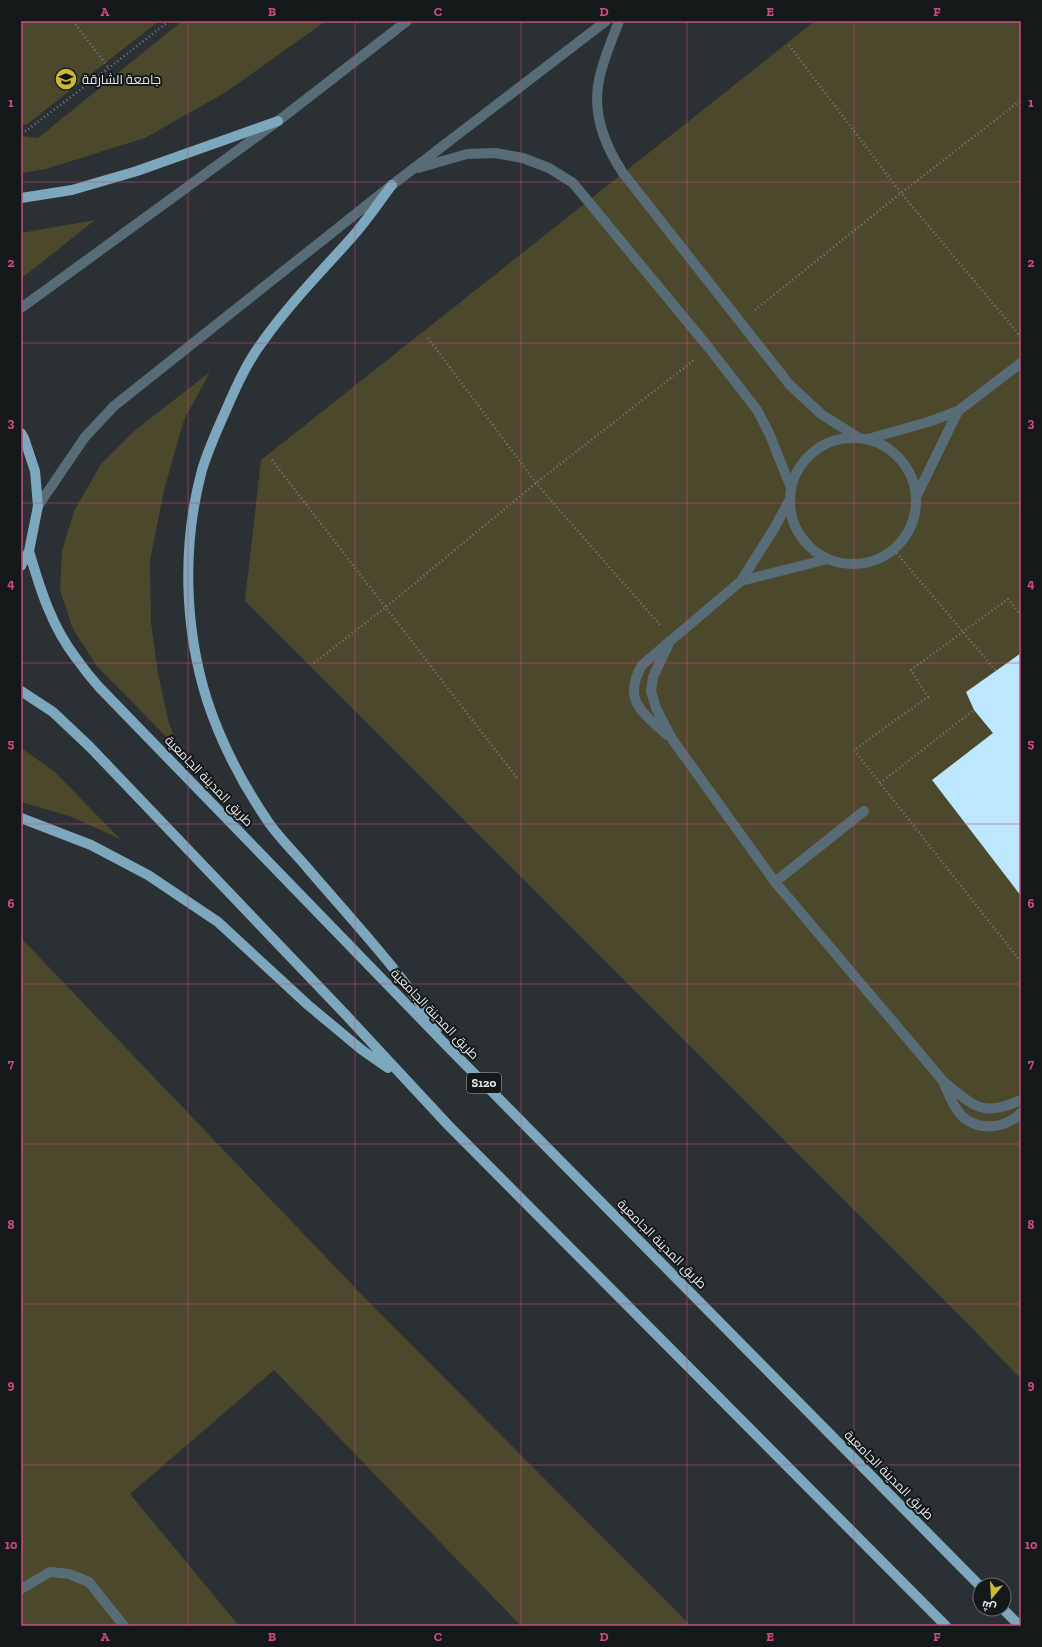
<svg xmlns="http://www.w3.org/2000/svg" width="1042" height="1647" viewBox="0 0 1042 1647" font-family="'Zilla Slab',Cairo,serif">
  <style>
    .green { fill: #4c482c }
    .building { fill: #bce7fd }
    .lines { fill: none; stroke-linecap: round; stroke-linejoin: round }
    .path { stroke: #767b7d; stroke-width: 2.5; stroke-dasharray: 1 3; stroke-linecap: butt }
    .minor { stroke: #576c76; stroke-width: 10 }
    .major { stroke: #7ca7bd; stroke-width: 10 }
    .grid { fill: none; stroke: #ca4c7f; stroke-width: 1; stroke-opacity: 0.55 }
    .labels { text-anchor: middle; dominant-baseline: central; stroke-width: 4; stroke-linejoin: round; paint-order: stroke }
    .shield { fill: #151819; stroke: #a6aaab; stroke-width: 1 }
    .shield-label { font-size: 12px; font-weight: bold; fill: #e4e8ea }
    .poi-label { font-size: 13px; fill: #e4e8ea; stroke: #151819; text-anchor: start }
    .street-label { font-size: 13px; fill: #e4e8ea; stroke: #151819 }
    .neatline { fill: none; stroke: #ca4c7f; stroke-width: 1.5 }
    .grid-label { font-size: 13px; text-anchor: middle; font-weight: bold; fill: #ca4c7f }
  </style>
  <rect width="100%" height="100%" fill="#2a3033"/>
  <!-- green -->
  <path class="green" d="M21,21H159L26,125L21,124Z
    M182,21H326L226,92L145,138L46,169L21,173V136L38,138Z
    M815,21H1018L1021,25V1379L965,1321L245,601L261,460Z
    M95,220L31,271L21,278V233Z
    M210,372L184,420L164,490L150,561L151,622L158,674L169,723L179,750L96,665L73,629L60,590L62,551L74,511L101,464L134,431Z
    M21,748L55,772L120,839L72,817L21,802Z
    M21,938L362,1295L691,1626H521L274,1370L130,1494L239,1626H21Z"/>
  <!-- building -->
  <path class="building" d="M1021,653V896L932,780L993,733L974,710L966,692Z"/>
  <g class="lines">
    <!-- path -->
    <path class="path" d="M73,21L109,68
      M789,45L901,193L1021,337
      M21,130L26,131L109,68L169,21
      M755,310L901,193L1021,100
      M428,338L536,483L660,625
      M272,460L517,778
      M894,550L996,671
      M1021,615L1008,599L911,670L928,697L854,750L1021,962
      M314,663L386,607L536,483L694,360
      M880,783L974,710"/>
    <!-- minor -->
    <path class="minor" d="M619,21C612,40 603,60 599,80C592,114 605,146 623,173L789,384L821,414L859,438
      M418,168L467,154L495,153L523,158L549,168L573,183L709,348L757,410L769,433L791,488
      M21,308L278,121L407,21
      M790 501a63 63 0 1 1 126 0a63 63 0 1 1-126 0Z
      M868,439L928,422L958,411L1021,363
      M917,495L958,411
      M38,506L85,437L114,406L392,185L606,21
      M741,581L828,559
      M670,641L653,677L651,691L656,708L672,739L775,882L944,1082C974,1106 982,1118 1021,1100
      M667,735C642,712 622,700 642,665L741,581L775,527L790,499
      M775,882L864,811
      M944,1084C950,1096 955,1112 967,1120C984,1131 1007,1127 1021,1113
      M21,1589L50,1572L69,1574L89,1582L124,1626"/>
    <!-- major -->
    <path class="major" d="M392,185C379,202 367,220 353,236C322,271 290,303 263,341C247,362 236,387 226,410C217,430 208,450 202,470C182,544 184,627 207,700C221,743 243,785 269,823C281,840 297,855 310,871C354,922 401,972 437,1029
      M21,198L72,190L137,171L278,121
      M21,433L24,438L35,471L38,506L29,551L21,566
      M29,551C40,589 52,627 76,658C83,668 91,678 99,687L449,1048L980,1586
      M21,691L53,712L90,747L345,1014L449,1126L946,1626
      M21,818L91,845L148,875L218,922L308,1005L362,1050L388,1068
      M1003,1609L1020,1626"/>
  </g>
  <!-- grid -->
  <path class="grid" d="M188,21V1626M355,21V1626M521,21V1626M687,21V1626M854,21V1626M21,182H1021M21,343H1021M21,503H1021M21,663H1021M21,824H1021M21,984H1021M21,1144H1021M21,1304H1021M21,1465H1021"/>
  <!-- icons -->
  <defs>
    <g id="university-disc" transform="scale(1.15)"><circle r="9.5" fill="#cbba39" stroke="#151819"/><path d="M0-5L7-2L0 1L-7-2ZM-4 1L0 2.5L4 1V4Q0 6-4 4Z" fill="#111"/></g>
  </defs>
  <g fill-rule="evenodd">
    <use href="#university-disc" x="66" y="79"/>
  </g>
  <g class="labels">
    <!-- shield labels -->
    <rect class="shield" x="467" y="1073" width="34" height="20" rx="3"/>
    <g class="shield-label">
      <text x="484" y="1083">S120</text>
    </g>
    <!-- poi labels -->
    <g class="poi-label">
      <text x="82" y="79">جامعة الشارقة</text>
    </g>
    <!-- street labels -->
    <g class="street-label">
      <text transform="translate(209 781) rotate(46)">طريق المدينة الجامعية</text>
      <text transform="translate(435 1014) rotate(46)">طريق المدينة الجامعية</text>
      <text transform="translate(662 1244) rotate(45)">طريق المدينة الجامعية</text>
      <text transform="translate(889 1475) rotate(45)">طريق المدينة الجامعية</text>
    </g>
  </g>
  <!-- border -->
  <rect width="1042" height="1647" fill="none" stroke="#151819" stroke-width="44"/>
  <!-- north arrow -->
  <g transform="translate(992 1597) rotate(198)"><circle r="19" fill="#151819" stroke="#686b6d"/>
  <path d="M0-3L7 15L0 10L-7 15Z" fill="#cbba39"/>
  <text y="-6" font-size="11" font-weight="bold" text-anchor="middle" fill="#e4e8ea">ش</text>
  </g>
  <rect x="22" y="22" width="998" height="1603" class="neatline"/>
  <g class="grid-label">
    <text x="105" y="16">A</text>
    <text x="272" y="16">B</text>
    <text x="438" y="16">C</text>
    <text x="604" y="16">D</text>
    <text x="770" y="16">E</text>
    <text x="937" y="16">F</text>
    <text x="11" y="107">1</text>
    <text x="1031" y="107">1</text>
    <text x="11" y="267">2</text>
    <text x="1031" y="267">2</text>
    <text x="11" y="427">3</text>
    <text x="1031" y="427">3</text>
    <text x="11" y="588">4</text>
    <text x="1031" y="588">4</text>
    <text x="11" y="748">5</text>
    <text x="1031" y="748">5</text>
    <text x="11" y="908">6</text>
    <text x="1031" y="908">6</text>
    <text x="11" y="1068">7</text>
    <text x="1031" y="1068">7</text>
    <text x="11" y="1229">8</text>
    <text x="1031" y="1229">8</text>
    <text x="11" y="1389">9</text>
    <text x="1031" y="1389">9</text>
    <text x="11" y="1549">10</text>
    <text x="1031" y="1549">10</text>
    <text x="105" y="1641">A</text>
    <text x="272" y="1641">B</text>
    <text x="438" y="1641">C</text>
    <text x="604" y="1641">D</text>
    <text x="770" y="1641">E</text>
    <text x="937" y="1641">F</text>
  </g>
</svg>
